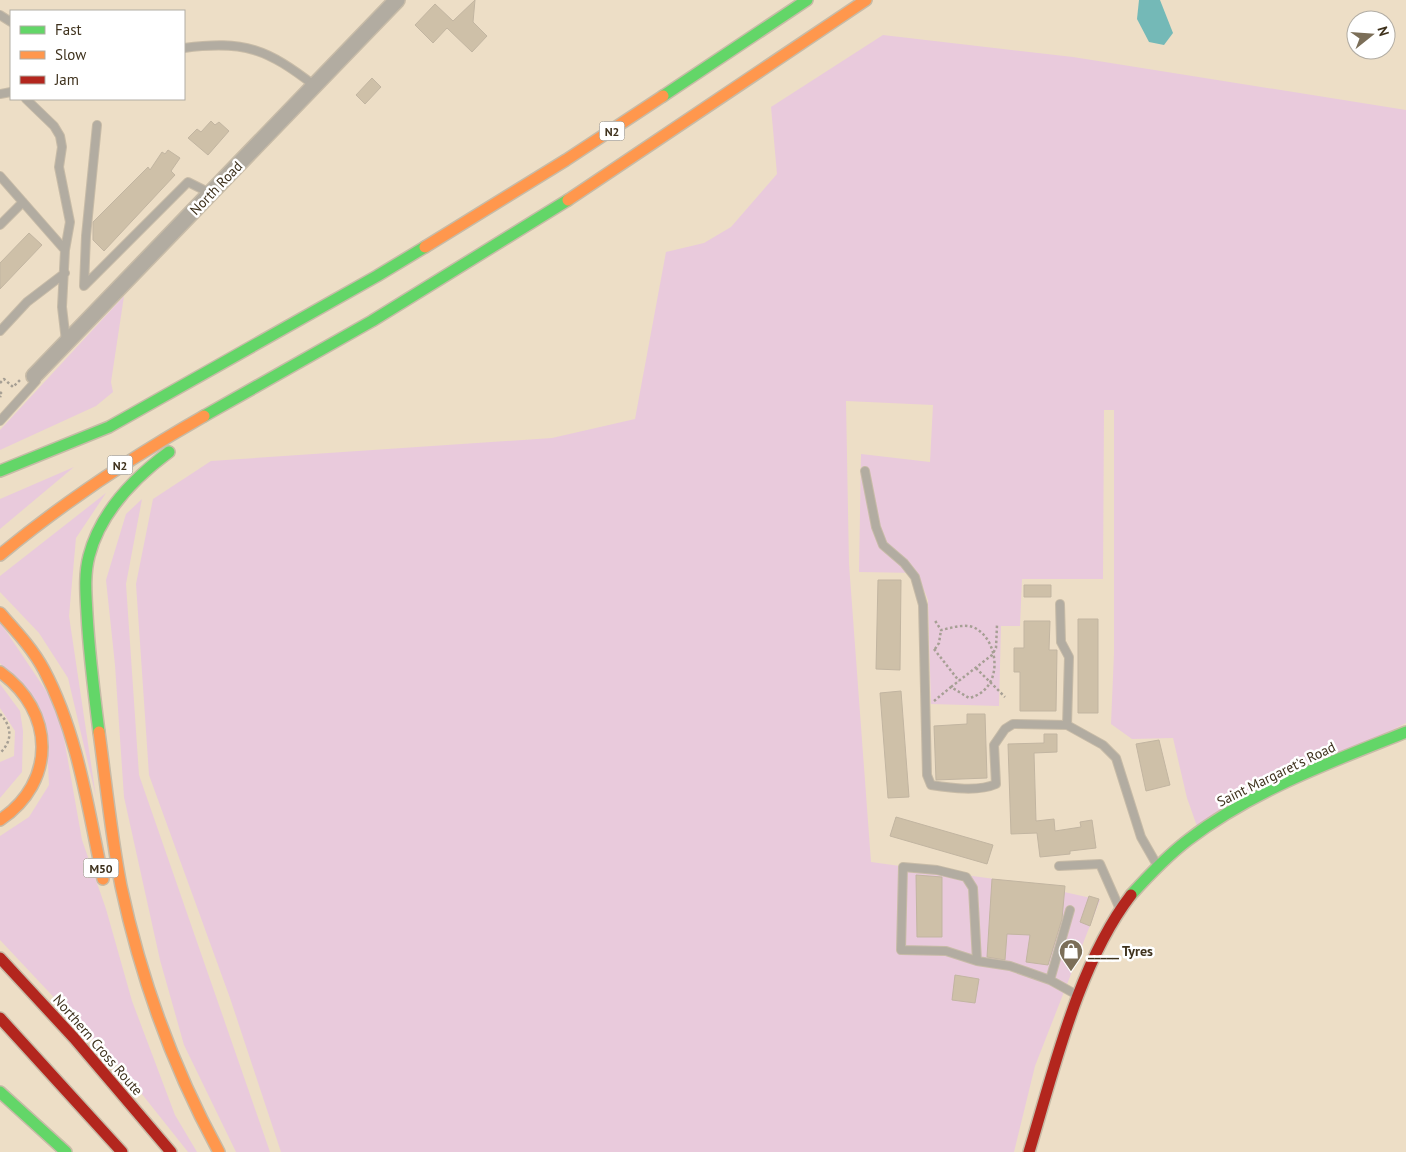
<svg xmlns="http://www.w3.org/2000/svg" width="1406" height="1152" viewBox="0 0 1406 1152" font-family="'PT Sans',sans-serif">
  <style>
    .green { fill: #e9cadc }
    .water { fill: #74b9b7 }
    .building { fill: #cec0a8; stroke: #c2b5a1 }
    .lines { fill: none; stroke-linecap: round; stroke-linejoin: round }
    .lane-casing { stroke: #c7bba7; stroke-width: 10 }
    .street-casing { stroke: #c7bba7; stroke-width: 18 }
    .fast-casing { stroke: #c7bba7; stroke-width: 14 }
    .slow-casing { stroke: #c7bba7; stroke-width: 14 }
    .jam-casing { stroke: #c7bba7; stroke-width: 14 }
    .path { stroke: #a69f94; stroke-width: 2.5; stroke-dasharray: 2.5 2.5; stroke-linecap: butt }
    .lane { stroke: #b2aca1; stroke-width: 8 }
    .street { stroke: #b2aca1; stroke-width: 15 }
    .fast { stroke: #63d668; stroke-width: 11 }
    .slow { stroke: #ff974d; stroke-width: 11 }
    .jam { stroke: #b3261e; stroke-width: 11 }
    .labels { text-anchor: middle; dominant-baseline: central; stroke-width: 5; stroke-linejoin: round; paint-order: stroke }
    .shield { fill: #fff; stroke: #786f60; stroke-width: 1 }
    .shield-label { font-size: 12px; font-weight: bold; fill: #3e311c }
    .street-label { font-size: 14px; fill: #3e311c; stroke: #fff }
    .poi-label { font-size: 14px; font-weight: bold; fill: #3e311c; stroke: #fff; text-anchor: start }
  </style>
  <rect width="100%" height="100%" fill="#eddec6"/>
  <!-- green -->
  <path class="green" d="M883,35L1073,57L1406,110V723L1198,829L1187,798L1173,738L1132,739L1111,724L1114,653V410H1104L1103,579H1022L1020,626H1001L999,706L931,704L928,600L917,573L859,572L861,454L930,462L933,405L846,401L849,564L871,862L1024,883L1100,900L1035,1066L1014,1152H281L230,998L149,775L136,584L153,499L211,461L552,438L635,419L666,252L704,243L731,227L777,174L771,107Z
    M124,296L111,382L113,392L96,406L0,450V430Z
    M74,467L0,529V499Z
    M106,493L76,538L69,616L96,797L68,678L39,633L0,592V576Z
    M142,499L126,584L139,775L270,1152H236L184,1045L160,960L124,797L115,665L106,580L126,514Z
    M0,622L59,710L82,840L106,909L132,1001L175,1115L197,1152H188L126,1074L0,940V836L29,817L49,785L46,727L0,663Z
    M0,684L20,711L23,731L22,772L0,798V762L14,756L15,731L0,708Z"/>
  <!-- water -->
  <path class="water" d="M1139,0H1160L1173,33L1164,45L1149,42L1137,19Z"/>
  <!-- building -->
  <path class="building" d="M475,0L473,22L487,36L472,52L447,28L433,43L415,25L435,4L453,21Z
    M372,78L381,87L365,104L356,95Z
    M211,121L215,125L219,122L229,131L208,155L188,138L197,129L201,132Z
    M168,150L180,158L171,171L175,175L104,251L93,240V222L148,167L150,170L162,152L165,154Z
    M29,233L42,245L0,289V263Z
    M878,580H901L900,670L876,669Z
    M1024,585H1051V597H1024Z
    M1078,619H1098V713H1078Z
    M1024,621H1050L1049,650H1057L1056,711H1020V672H1014V648H1024Z
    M901,691L909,797L888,798L880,693Z
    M967,714H985L987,778L936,780L934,726L967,724Z
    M1044,734H1057V752L1034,753L1036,821L1054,819L1055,831L1081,827L1080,822L1092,820L1096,848L1070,851V854L1040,857L1037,833L1011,834L1008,744L1044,743Z
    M1159,740L1170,785L1146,791L1136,744Z
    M896,817L993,845L987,864L890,836Z
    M916,875L942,877V937H917Z
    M992,879L1065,886L1062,919L1048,965L1026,962L1030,935L1007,934L1005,960L987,957Z
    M1089,896L1099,899L1090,926L1080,922Z
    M955,975L979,979L975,1003L952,1000Z"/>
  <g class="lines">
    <!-- lane casing -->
    <g class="lane-casing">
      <path id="lane" d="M0,15L11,22
        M184,48C245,40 267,49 315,86
        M0,94L11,92
        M26,99L54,126L60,136L62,147L59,167L70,222L65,250
        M97,125L86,236L84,286L188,182L210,193
        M0,176L65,250L62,307L66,341
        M0,225L23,202
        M0,331L27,302L65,273
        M0,421L36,381L34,376
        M865,471L876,527L883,545L904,563L915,577L923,605L927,775L931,785C951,788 978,792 996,784L994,745L1005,729L1013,724L1067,725L1103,745L1116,758L1141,837L1157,865
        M1060,604L1061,642L1069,657L1067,725
        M1059,866L1100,864L1119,907
        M977,961L973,888L966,877L937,870L903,867L901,950L946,951L977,961L1010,966L1050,980L1077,995
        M1050,980L1070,910"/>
    </g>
    <!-- street casing -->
    <g class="street-casing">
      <path id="street" d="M34,376L397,0"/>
    </g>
    <!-- fast casing -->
    <g class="fast-casing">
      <path id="fast" d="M663,96L807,0
        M204,416L372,321L568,200
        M0,471L109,427L377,276L425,247
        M99,732C94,693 89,653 87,614C86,595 84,575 89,556C100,513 134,478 169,452
        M1131,895C1149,875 1167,856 1188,840C1253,790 1331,762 1406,732
        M0,1092L66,1152"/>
    </g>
    <!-- slow casing -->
    <g class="slow-casing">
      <path id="slow" d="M568,200L866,0
        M425,247L566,160L663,96
        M0,555C64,502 132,457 204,416
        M0,613C16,631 33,649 44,670C78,734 88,809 103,879
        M0,672C55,711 57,782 0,820
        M99,732C106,783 111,835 121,886C141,979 173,1068 219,1152"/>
    </g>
    <!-- jam casing -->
    <g class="jam-casing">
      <path id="jam" d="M0,958L74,1038L171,1152
        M0,1018L122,1152
        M1029,1152C1054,1070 1078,964 1131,895"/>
    </g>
    <!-- path -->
    <path class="path" d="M0,383L4,379L13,387L21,379
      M0,392L2,394L0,397
      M934,649L959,681
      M935,649L939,643L941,630
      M976,668L1005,697
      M951,687L992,655L996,648L997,625
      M934,701L951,687L969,698C1004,690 1000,641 975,628C965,623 951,628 941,630L934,619
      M0,714C12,726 13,741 0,753"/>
    <!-- lane -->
    <use href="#lane" class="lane"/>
    <!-- street -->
    <use href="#street" class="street"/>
    <!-- fast -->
    <use href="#fast" class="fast"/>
    <!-- slow -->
    <use href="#slow" class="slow"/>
    <!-- jam -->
    <use href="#jam" class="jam"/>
  </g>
  <!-- icons -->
  <defs>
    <g id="shop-pin" transform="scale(1.25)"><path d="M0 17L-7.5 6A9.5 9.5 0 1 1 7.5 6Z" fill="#7b6e58" stroke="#fff"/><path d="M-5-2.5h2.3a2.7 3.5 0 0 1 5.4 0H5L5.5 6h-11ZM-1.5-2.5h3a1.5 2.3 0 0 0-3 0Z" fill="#fff"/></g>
  </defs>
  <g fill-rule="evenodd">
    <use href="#shop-pin" x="1071" y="951"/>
  </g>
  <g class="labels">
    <!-- shield labels -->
    <g class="shield">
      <rect x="599.5" y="121.5" width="25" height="19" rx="4"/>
      <rect x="107.5" y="455.5" width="25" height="19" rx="4"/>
      <rect x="83.5" y="858.5" width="35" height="19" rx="4"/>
    </g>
    <g class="shield-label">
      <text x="612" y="131">N2</text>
      <text x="120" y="465">N2</text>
      <text x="101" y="868">M50</text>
    </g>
    <!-- street labels -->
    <g class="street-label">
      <text transform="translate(216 188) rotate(-46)">North Road</text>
      <text transform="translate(1276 774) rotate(-26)">Saint Margaret's Road</text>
      <text transform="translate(98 1045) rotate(49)">Northern Cross Route</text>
    </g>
    <!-- poi labels -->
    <g class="poi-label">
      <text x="1088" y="951">_____ Tyres</text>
    </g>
  </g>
  <!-- legend -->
  <rect x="10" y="10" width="175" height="90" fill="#ffffff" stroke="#b2ada4"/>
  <rect x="20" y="26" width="25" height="8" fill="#63d668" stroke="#b2ada4"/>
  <text x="55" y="35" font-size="15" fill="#3e311c">Fast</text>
  <rect x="20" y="51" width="25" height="8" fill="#ff974d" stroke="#b2ada4"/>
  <text x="55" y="60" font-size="15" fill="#3e311c">Slow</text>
  <rect x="20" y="76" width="25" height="8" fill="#b3261e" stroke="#b2ada4"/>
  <text x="55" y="85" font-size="15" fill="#3e311c">Jam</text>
  <!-- north arrow -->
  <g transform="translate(1371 35) rotate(73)"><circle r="24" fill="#ffffff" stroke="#b2ada4"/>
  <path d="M0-4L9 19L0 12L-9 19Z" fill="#7b6e58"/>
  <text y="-8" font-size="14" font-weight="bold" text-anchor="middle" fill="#3e311c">N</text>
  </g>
</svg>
